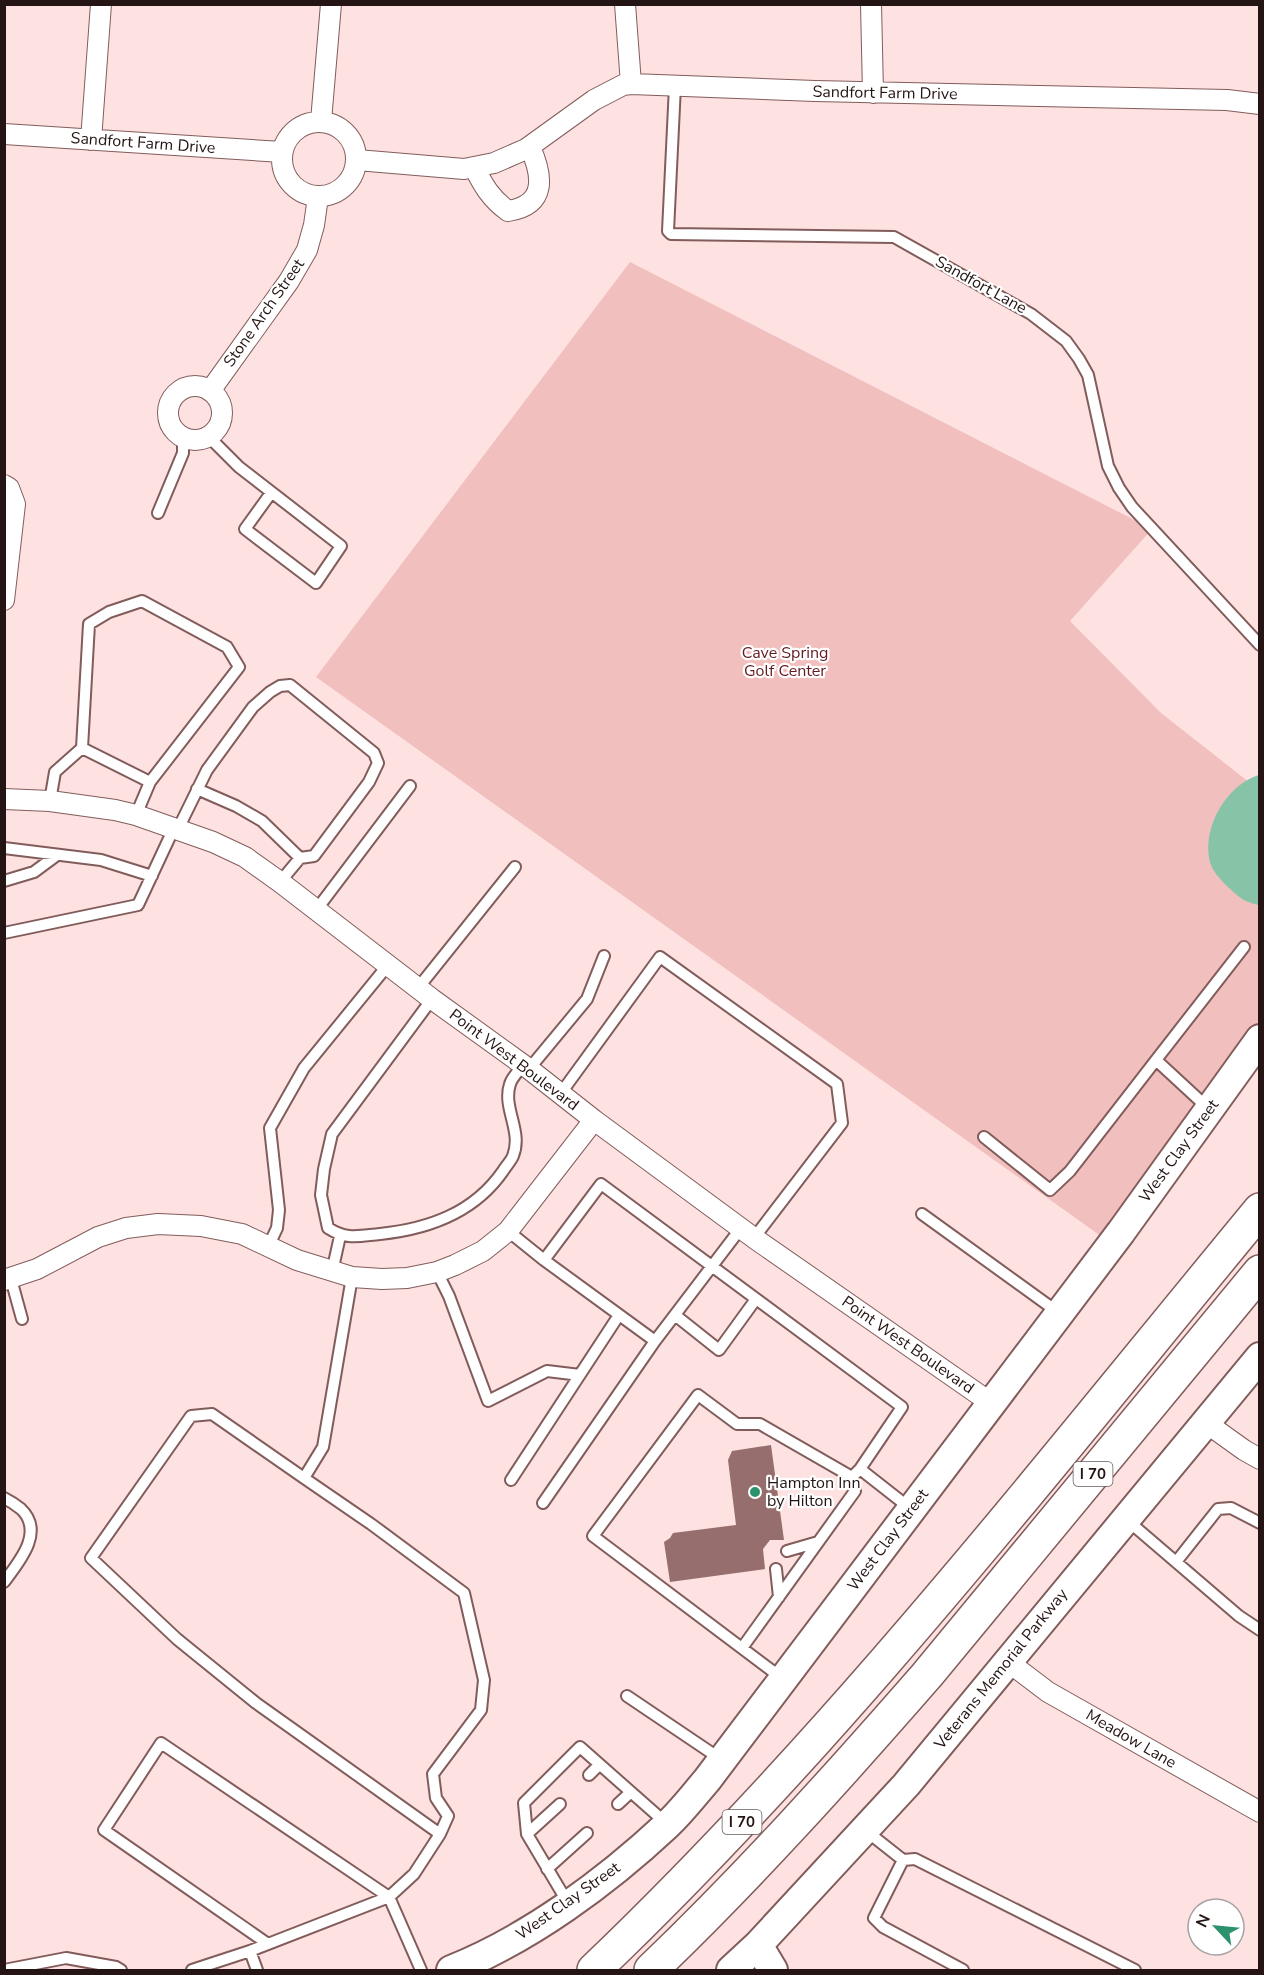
<svg xmlns="http://www.w3.org/2000/svg" width="1264" height="1975" viewBox="0 0 1264 1975" font-family="'Nunito Sans',sans-serif">
  <style>
    .green { fill: #f1bfbd }
    .water { fill: #86c3a7 }
    .building { fill: #956e6d }
    .lines { fill: none; stroke-linecap: round; stroke-linejoin: round }
    .lane-casing { stroke: #825c5b; stroke-width: 14 }
    .street-casing { stroke: #825c5b; stroke-width: 22 }
    .secondary-casing { stroke: #825c5b; stroke-width: 32 }
    .highway-casing { stroke: #825c5b; stroke-width: 36 }
    .lane { stroke: #fff; stroke-width: 10 }
    .street { stroke: #fff; stroke-width: 20 }
    .secondary { stroke: #fff; stroke-width: 28 }
    .highway { stroke: #fff; stroke-width: 33 }
    .poi-dot { fill: #2c916d; stroke: #fff; stroke-width: 2 }
    .labels { text-anchor: middle; dominant-baseline: central; stroke-width: 4.5; stroke-linejoin: round; paint-order: stroke }
    .shield { fill: #fff; stroke: #665b5a; stroke-width: 1.5 }
    .shield-label { font-size: 15px; font-weight: bold; fill: #241514 }
    .street-label { font-size: 16px; fill: #241514; stroke: #fff }
    .park-label { font-size: 16px; fill: #631b20; stroke: #fff }
    .poi-label { font-size: 16px; fill: #241514; stroke: #fff; text-anchor: start }
  </style>
  <rect width="100%" height="100%" fill="#fde2e1"/>
  <!-- green -->
  <path class="green" d="M630,262L1152,529L1070,621L1161,713L1259,790V1047L1112,1244L316,677Z"/>
  <!-- water -->
  <path class="water" d="M1259,775H1260L1259,905C1255,904 1250,903 1246,901C1236,896 1214,875 1211,865C1200,830 1226,785 1259,775Z"/>
  <!-- building -->
  <path class="building" d="M771,1445L784,1540H770L763,1549L765,1569L670,1582L664,1542L670,1538L673,1533L736,1525L728,1460L732,1451Z"/>
  <g class="lines">
    <!-- lane casing -->
    <g class="lane-casing">
      <path id="lane" d="M675,86L668,231L671,234L894,237L1031,314L1066,341L1079,359L1088,375L1108,466L1119,488L1132,507L1260,645
        M208,436L239,467L341,546L316,583L245,529L271,493
        M158,513L183,453V436
        M82,748L150,782
        M197,789L236,806L262,821L300,858
        M50,801L55,772L82,748L89,624L109,612L142,601L227,647L239,667L150,782L136,815
        M178,829L207,770L253,707L270,692L280,686L290,685L374,753L378,763L369,782L314,856L300,858L280,882
        M4,848L101,860L152,876
        M4,881L34,872L57,855
        M317,909L410,786
        M4,933L138,905L174,828
        M418,988L515,867
        M432,999L332,1134L324,1169L321,1195L328,1228C347,1240 358,1236 380,1234C429,1229 474,1213 503,1171C506,1166 511,1161 513,1156C523,1131 502,1108 510,1084C512,1077 519,1071 523,1065
        M529,1069L587,999L604,956
        M561,1093L660,957L837,1084L842,1123L754,1238
        M1209,1109L1156,1060L1244,947
        M984,1137L1050,1190L1070,1171L1156,1060
        M922,1214L1059,1313
        M508,1231L544,1260L601,1184L902,1407L860,1469L911,1509
        M269,1245L277,1228L279,1210L270,1128L304,1068L388,965
        M544,1260L655,1341L741,1228
        M332,1272L340,1236
        M437,1272L449,1296L488,1401L547,1371L580,1375
        M11,1279L22,1319
        M675,1315L719,1350L756,1299
        M304,1478L371,1524L464,1593L484,1680L481,1710L433,1774L436,1798L448,1816L440,1834
        M511,1480L619,1315
        M4,1498C10,1501 16,1505 21,1509C45,1532 19,1562 4,1582
        M543,1503L655,1341
        M1127,1520L1239,1616L1260,1630
        M787,1551L818,1542
        M1176,1562L1218,1509L1231,1508L1260,1523
        M776,1569L779,1597
        M742,1648L855,1491L852,1477
        M783,1679L593,1536L698,1395L737,1424H760L852,1477L860,1469
        M627,1696L722,1760
        M589,1775L599,1765
        M618,1804L631,1792
        M865,1830L903,1860L915,1859L1135,1970
        M527,1834L560,1804
        M903,1860L874,1918L883,1927L963,1970
        M547,1869L587,1833
        M568,1903L527,1834L524,1803L580,1747L666,1823
        M268,1944L104,1830L161,1743L389,1897L414,1874L440,1834L256,1703L177,1639L91,1558L191,1416L212,1414L304,1478L323,1447L352,1277
        M250,1951L257,1970
        M4,1970L66,1958L116,1967L121,1970
        M192,1970L250,1951L389,1897L421,1970"/>
    </g>
    <!-- street casing -->
    <g class="street-casing">
      <path id="street" d="M625,4L631,84
        M871,4L873,93
        M321,121L331,4
        M282 159a37 37 0 1 1 74 0a37 37 0 1 1-74 0Z
        M4,134L282,152
        M91,140L101,4
        M357,160L464,169L494,163L526,149L594,100L623,85L631,84L815,91L1227,100L1260,104
        M474,167C483,185 491,199 508,211C547,205 543,176 530,147
        M168 413a27 27 0 1 1 54 0a27 27 0 1 1-54 0Z
        M210,391L289,281L307,250L314,225L318,197
        M4,485L9,488L15,504L4,600
        M4,799L50,801L115,810L136,815L213,842L245,857L280,882L432,999L529,1069L594,1120L754,1238L991,1403
        M4,1280L37,1269L98,1237L126,1228L158,1224L201,1226L242,1234L297,1260L352,1277L382,1279L407,1278L437,1272L455,1265L483,1251L508,1231L594,1120
        M1205,1422L1244,1450L1260,1459
        M1007,1661L1048,1692L1260,1812"/>
    </g>
    <!-- secondary casing -->
    <g class="secondary-casing">
      <path id="secondary" d="M758,1945L773,1970
        M451,1970C529,1939 606,1882 667,1825C682,1811 694,1795 707,1780L1121,1232L1260,1039
        M731,1970L758,1945L906,1785L1260,1357"/>
    </g>
    <!-- highway casing -->
    <g class="highway-casing">
      <path id="highway" d="M594,1970C838,1737 1045,1470 1260,1210
        M651,1970C748,1877 838,1777 927,1675L1260,1272"/>
    </g>
    <!-- lane -->
    <use href="#lane" class="lane"/>
    <!-- street -->
    <use href="#street" class="street"/>
    <!-- secondary -->
    <use href="#secondary" class="secondary"/>
    <!-- highway -->
    <use href="#highway" class="highway"/>
  </g>
  <!-- markers -->
  <circle class="poi-dot" cx="755" cy="1492" r="6"/>
  <g class="labels">
    <!-- shield labels -->
    <g class="shield">
      <rect x="1073.5" y="1462" width="39" height="24" rx="4.5"/>
      <rect x="722.5" y="1810" width="39" height="24" rx="4.5"/>
    </g>
    <g class="shield-label">
      <text x="1093" y="1474">I 70</text>
      <text x="742" y="1822">I 70</text>
    </g>
    <!-- street labels -->
    <g class="street-label">
      <text transform="translate(885 93) rotate(1)">Sandfort Farm Drive</text>
      <text transform="translate(143 143) rotate(4)">Sandfort Farm Drive</text>
      <text transform="translate(981 285) rotate(29)">Sandfort Lane</text>
      <text transform="translate(264 313) rotate(-55)">Stone Arch Street</text>
      <text transform="translate(514 1060) rotate(37)">Point West Boulevard</text>
      <text transform="translate(1179 1151) rotate(-54)">West Clay Street</text>
      <text transform="translate(908 1345) rotate(35)">Point West Boulevard</text>
      <text transform="translate(888 1540) rotate(-53)">West Clay Street</text>
      <text transform="translate(1001 1669) rotate(-51)">Veterans Memorial Parkway</text>
      <text transform="translate(1131 1739) rotate(30)">Meadow Lane</text>
      <text transform="translate(568 1901) rotate(-35)">West Clay Street</text>
    </g>
    <!-- park labels -->
    <g class="park-label">
      <text x="785" y="653">Cave Spring<tspan x="785" dy="18">Golf Center</tspan></text>
    </g>
    <!-- poi labels -->
    <g class="poi-label">
      <text x="767" y="1483">Hampton Inn<tspan x="767" dy="18">by Hilton</tspan></text>
    </g>
  </g>
  <!-- border -->
  <rect width="1264" height="1975" fill="none" stroke="#241514" stroke-width="12"/>
  <!-- north arrow -->
  <g transform="translate(1216 1927) rotate(296)"><circle r="28" fill="#ffffff" stroke="#a7a1a1" stroke-width="1.5"/>
  <path d="M0-4.5L10 22L0 15L-10 22Z" fill="#2c916d"/>
  <text y="-9" font-size="16" font-weight="bold" text-anchor="middle" fill="#241514">N</text>
  </g>
</svg>
